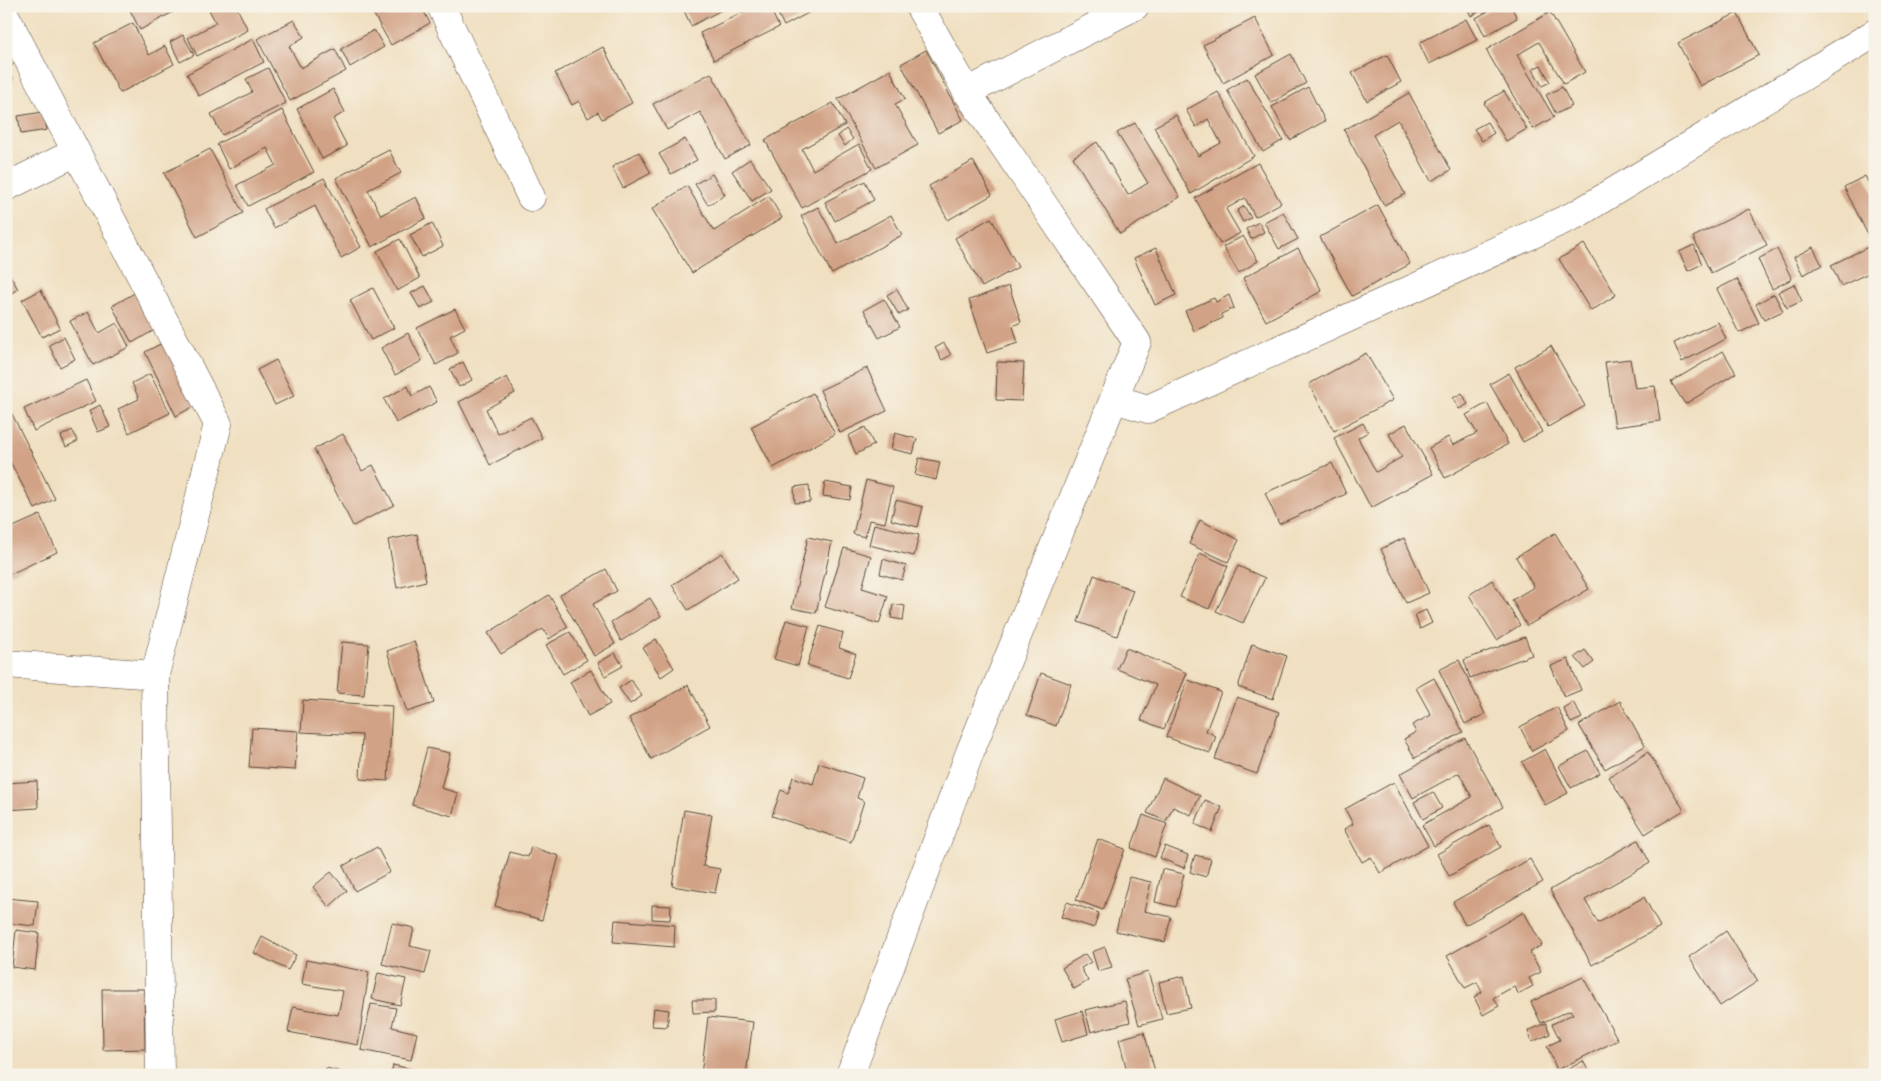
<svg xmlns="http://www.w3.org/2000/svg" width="1881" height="1081" viewBox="0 0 1881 1081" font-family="Mynerve,sans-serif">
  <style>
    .building { fill: #d1a285 }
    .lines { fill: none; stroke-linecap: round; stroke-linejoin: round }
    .minor-casing { stroke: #564536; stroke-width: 29 }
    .minor { stroke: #fff; stroke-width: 28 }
  </style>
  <rect width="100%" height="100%" fill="#f7f3e8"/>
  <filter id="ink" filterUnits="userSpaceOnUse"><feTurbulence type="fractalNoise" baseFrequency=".02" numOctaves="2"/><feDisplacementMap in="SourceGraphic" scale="10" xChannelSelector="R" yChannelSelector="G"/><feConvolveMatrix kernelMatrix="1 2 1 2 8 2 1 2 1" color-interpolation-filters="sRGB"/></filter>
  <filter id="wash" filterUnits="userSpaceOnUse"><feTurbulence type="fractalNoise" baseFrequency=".0096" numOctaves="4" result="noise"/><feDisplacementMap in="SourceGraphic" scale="20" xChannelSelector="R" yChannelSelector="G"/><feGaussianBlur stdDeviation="1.12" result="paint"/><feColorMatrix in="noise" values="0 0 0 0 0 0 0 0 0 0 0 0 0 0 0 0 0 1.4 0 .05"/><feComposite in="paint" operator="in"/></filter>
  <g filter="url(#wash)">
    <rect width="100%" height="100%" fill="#f0dfc0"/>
    <g id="blocks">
      <!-- building -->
      <path class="building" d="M138,6H184L140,30L130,10Z
        M207,6H236L248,30L197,56L188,38L216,23Z
        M369,6H421L430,23L391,45Z
        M682,6H729L691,26Z
        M756,6H769L779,27L714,60L700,33Z
        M774,6H821L784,26Z
        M1466,6H1488L1471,16Z
        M1497,6H1511L1517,18L1485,36L1476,18Z
        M1550,12L1585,72L1564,84L1539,42L1517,55L1554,117L1533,129L1486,50Z
        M1737,13L1759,55L1700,86L1678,43Z
        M1255,18L1274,55L1223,83L1203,45Z
        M1466,19L1477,40L1429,64L1419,43Z
        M294,20L304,37L289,46L301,68L335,49L346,71L290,101L257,39Z
        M133,23L149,55L165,46L174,64L120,93L94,43Z
        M374,30L384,47L350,67L341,49Z
        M183,35L194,55L180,62L170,42Z
        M253,39L264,62L199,96L187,74Z
        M603,47L632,103L602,119L598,112L588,118L579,101L572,105L555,73Z
        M926,50L963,120L938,133L901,64Z
        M6,53L13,65L6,69Z
        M1291,54L1306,83L1271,103L1255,74Z
        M1387,55L1401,82L1367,101L1352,73Z
        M1541,65L1550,82L1542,86L1533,69Z
        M268,68L286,103L222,135L211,114L252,92L246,79Z
        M890,70L905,99L895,104L918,145L876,168L838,99Z
        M711,73L751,145L725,159L700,112L667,130L653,104Z
        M6,77H13L11,90L6,89Z
        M1247,78L1283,140L1263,152L1227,90Z
        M1308,87L1325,121L1290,140L1272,107Z
        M1562,87L1572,106L1556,114L1546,95Z
        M333,89L345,112L333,119L347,146L322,159L297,109Z
        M1504,91L1527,129L1506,141L1484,103Z
        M1218,92L1254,156L1191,194L1154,127L1176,115L1198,156L1221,143L1208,119L1196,127L1186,110Z
        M1409,93L1451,170L1431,181L1398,120L1373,135L1405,194L1384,205L1344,130Z
        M833,103L845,125L802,149L813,170L859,144L872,169L802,208L765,140Z
        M282,110L314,172L248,206L237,185L276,165L267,148L229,169L217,144Z
        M43,112L47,130L21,134L18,116Z
        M1487,122L1494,133L1482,141L1474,129Z
        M1135,123L1180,197L1120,234L1073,157L1097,142L1128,195L1148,183L1117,133Z
        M846,129L853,139L845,146L838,136Z
        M685,139L697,160L671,174L659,154Z
        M210,149L243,213L197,237L164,173Z
        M389,150L401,173L368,190L381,215L416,197L426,218L372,247L336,178Z
        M639,152L651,173L623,188L612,167Z
        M750,159L771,189L752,201L732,171Z
        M973,161L992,195L948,220L929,186Z
        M1258,163L1281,203L1255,217L1245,198L1226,209L1240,233L1220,244L1195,198Z
        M712,174L725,195L708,205L695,184Z
        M1865,176L1875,195V249L1844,187Z
        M324,178L361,247L341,258L315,206L274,228L264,209Z
        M865,181L874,200L835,221L825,202Z
        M687,186L714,231L769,196L782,218L692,273L652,209Z
        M1378,205L1410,264L1352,296L1320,237Z
        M1244,206L1251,218L1243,222L1237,211Z
        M818,207L838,244L891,215L902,235L832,274L801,216Z
        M1749,209L1767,245L1711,273L1693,237Z
        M1283,212L1298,239L1279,249L1264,222Z
        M991,218L1018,267L982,287L955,238Z
        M1259,222L1264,232L1251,239L1246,229Z
        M432,223L443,246L422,257L410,235Z
        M1243,236L1258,261L1239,273L1223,247Z
        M400,239L420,278L397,291L377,251Z
        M1584,244L1616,295L1591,311L1559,259Z
        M1694,245L1702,264L1688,271L1679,252Z
        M1813,247L1822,265L1803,275L1794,257Z
        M1868,247L1875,261V270L1841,286L1831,265Z
        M1156,248L1176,295L1155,305L1134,258Z
        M1298,248L1322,291L1266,321L1243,278Z
        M1777,249L1792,279L1772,289L1758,259Z
        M6,269L18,289L6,296Z
        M1737,279L1759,323L1739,333L1717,289Z
        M1794,284L1802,301L1787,308L1778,292Z
        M425,286L434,302L420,309L411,293Z
        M1009,286L1021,322L1013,326L1018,343L987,353L969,300Z
        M373,288L394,328L371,340L350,300Z
        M897,289L908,310L899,315L887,295Z
        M41,290L60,328L42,337L22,300Z
        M138,291L158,328L132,343L112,306Z
        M1774,294L1783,311L1764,320L1756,304Z
        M1229,295L1234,308L1221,314L1223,318L1194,331L1185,311L1214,298L1216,302Z
        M884,299L900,327L879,338L864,310Z
        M455,309L465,328L450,336L458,353L436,365L417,328Z
        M88,312L99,333L117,323L129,347L93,365L70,321Z
        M1718,322L1726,339L1682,362L1674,343Z
        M408,333L422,361L395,375L381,348Z
        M64,337L75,359L60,367L49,345Z
        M166,341L198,404L176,416L145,352Z
        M944,343L951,355L942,360L935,348Z
        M1551,346L1585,406L1548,427L1515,367Z
        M1723,351L1736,373L1685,404L1671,382Z
        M1366,353L1393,400L1334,431L1309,384Z
        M1630,359L1635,388L1655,386L1660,421L1615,427L1605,362Z
        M276,360L294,396L275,405L257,370Z
        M463,362L472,380L459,387L450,369Z
        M997,362L1024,363L1022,401L996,400Z
        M867,368L887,411L840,433L820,390Z
        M1509,373L1542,432L1523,442L1490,384Z
        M150,374L170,413L129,433L118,409L139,399L132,383Z
        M507,377L515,393L486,409L498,434L531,417L542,438L490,465L459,402Z
        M86,380L96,401L34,431L24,409Z
        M408,386L412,396L429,387L437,402L396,423L384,399Z
        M813,393L835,434L773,468L751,427Z
        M1462,393L1468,404L1459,409L1453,398Z
        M1487,403L1508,444L1445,478L1429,448L1448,437L1453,445L1477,433L1466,415Z
        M100,405L110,427L98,432L89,411Z
        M12,414L55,499L35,509L6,454V417Z
        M1363,423L1368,432L1358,438L1376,472L1402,457L1389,434L1406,424L1433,474L1371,508L1334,438Z
        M865,427L874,445L856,454L848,436Z
        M72,430L78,441L66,447L61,436Z
        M895,433L917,439L913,454L891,449Z
        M343,434L362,471L373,465L394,505L353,526L314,449Z
        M919,458L940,462L936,480L915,475Z
        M1332,463L1346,494L1279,524L1265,493Z
        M866,480L893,487L885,523L869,520L865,537L853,534Z
        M825,482L852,487L850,500L823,496Z
        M809,485L810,502L795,503L794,487Z
        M896,500L923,507L918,527L891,520Z
        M40,515L57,552L6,576V517L11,528Z
        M1200,520L1239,540L1228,562L1189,544Z
        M874,524L919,535L914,556L869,545Z
        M1555,533L1589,589L1527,626L1512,600L1534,587L1516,557Z
        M417,534L426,581L397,588L388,540Z
        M808,537L832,542L816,613L792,608Z
        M1404,538L1429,593L1406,603L1381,549Z
        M844,548L871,556L862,588L888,596L879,624L825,607Z
        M722,553L738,578L688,610L672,585Z
        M1200,553L1228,566L1209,609L1180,597Z
        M883,559L906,566L902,580L880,574Z
        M1238,566L1265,578L1243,623L1216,611Z
        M606,569L617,591L593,604L615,644L594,656L560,595Z
        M1094,575L1133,590L1117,636L1078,622Z
        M1492,580L1520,625L1497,640L1469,595Z
        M549,595L568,627L549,639L543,629L501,654L488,633Z
        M650,598L661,616L621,641L611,622Z
        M893,604L905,606L903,620L891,618Z
        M1426,610L1432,623L1420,629L1415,615Z
        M786,620L809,626L798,666L774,659Z
        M820,626L843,633L839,648L856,654L848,678L807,665Z
        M570,632L587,660L563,674L546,645Z
        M1525,637L1532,655L1470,678L1464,660Z
        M656,639L674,668L661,677L643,648Z
        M414,641L434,703L407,712L387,651Z
        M342,642L369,644L364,695L337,693Z
        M1252,644L1287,656L1273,699L1238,687Z
        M1126,648L1187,673L1164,729L1141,720L1156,685L1117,669Z
        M1585,650L1594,662L1585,669L1575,657Z
        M615,653L623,666L605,676L598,663Z
        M1568,659L1581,690L1564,697L1551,666Z
        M1459,660L1485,714L1465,724L1439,670Z
        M591,670L610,704L588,716L570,682Z
        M1041,673L1071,684L1056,726L1027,715Z
        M1434,678L1463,732L1415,758L1404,739L1416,732L1412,725L1431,715L1416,688Z
        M631,680L642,696L630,704L619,688Z
        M1188,680L1221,692L1206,731L1216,736L1210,753L1166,737Z
        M688,685L710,726L651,759L629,718Z
        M1237,697L1279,712L1257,774L1215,759Z
        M303,700L392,706L388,781L360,779L362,735L301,732Z
        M1620,701L1645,746L1605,769L1579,725Z
        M1573,702L1582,718L1571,723L1563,708Z
        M1557,707L1569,731L1532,751L1520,727Z
        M252,728L298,731L295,770L249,767Z
        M1465,738L1503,807L1434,846L1422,825L1472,797L1459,773L1413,798L1400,774Z
        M427,748L450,753L441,788L458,793L452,816L412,805Z
        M1545,749L1568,793L1545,805L1522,762Z
        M1588,751L1600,773L1571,788L1559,766Z
        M1648,752L1684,810L1645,834L1609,777Z
        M819,763L863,778L857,798L864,801L851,842L772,816L781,790L788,793L793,777L813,784Z
        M1163,778L1200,796L1191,815L1173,807L1166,821L1147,813Z
        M37,781L38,808L6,810V783Z
        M1394,782L1428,846L1380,873L1371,857L1362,862L1344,829L1353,824L1345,809Z
        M1433,792L1442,808L1423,819L1414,802Z
        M1205,800L1222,807L1212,832L1195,824Z
        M684,810L712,815L703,866L720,869L715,893L672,886Z
        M1143,815L1167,824L1155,857L1131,848Z
        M1489,825L1501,847L1449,876L1437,854Z
        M1098,839L1125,849L1103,910L1076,900Z
        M1638,840L1650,863L1585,900L1598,923L1644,897L1660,927L1592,965L1550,890Z
        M1165,846L1188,855L1184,868L1160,858Z
        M377,847L390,872L355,891L343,866Z
        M531,847L559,856L542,920L495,906L510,852L528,857Z
        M1195,855L1211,859L1206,877L1190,872Z
        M1530,859L1543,882L1465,925L1453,902Z
        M1162,869L1184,874L1176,907L1155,902Z
        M331,872L347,891L329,907L313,887Z
        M1129,877L1151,882L1144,911L1171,917L1165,942L1116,931Z
        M6,898L38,901L35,926L6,923Z
        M1067,902L1099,913L1094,928L1061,917Z
        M652,905L671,906L670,920L652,919Z
        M1524,912L1542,945L1530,952L1541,972L1529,978L1533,986L1518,994L1515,986L1493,998L1499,1006L1483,1015L1474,997L1482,992L1477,982L1465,988L1447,956Z
        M615,920L675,925L674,947L613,942Z
        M392,923L414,928L410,946L431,951L425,974L382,964Z
        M16,930L39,933L35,970L12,967Z
        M1726,931L1758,981L1720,1006L1689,957Z
        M262,937L296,955L288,970L254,953Z
        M1105,947L1112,967L1098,971L1092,952Z
        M1085,954L1091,962L1081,968L1088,981L1074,989L1062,968Z
        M306,960L369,972L358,1045L288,1032L293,1007L338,1015L343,991L302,984Z
        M1148,972L1162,1019L1139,1025L1125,979Z
        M378,973L406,979L400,1005L372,999Z
        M1184,976L1191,1008L1166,1013L1159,982Z
        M1583,977L1618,1040L1557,1070L1547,1046L1560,1040L1552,1024L1573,1014L1570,1010L1541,1023L1531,1002Z
        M102,989H144L145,1049L103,1050Z
        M692,1000H715V1012L693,1013Z
        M1125,1001L1130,1022L1091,1032L1085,1010Z
        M371,1004L396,1008L392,1027L417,1033L411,1060L361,1050Z
        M654,1008L669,1010L667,1027L652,1026Z
        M1082,1011L1088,1034L1062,1042L1055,1019Z
        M708,1017L753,1022L746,1075H701Z
        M1546,1023L1550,1034L1532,1042L1528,1031Z
        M1144,1032L1156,1075H1128L1119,1039Z
        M1583,1061L1591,1075H1558Z
        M393,1065L420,1071V1075H391Z
        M326,1068L349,1074V1075H325Z"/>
    </g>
  </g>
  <g filter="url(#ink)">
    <use href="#blocks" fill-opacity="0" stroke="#564536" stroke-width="1"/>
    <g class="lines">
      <!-- minor casing -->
      <g class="minor-casing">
        <path id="minor" d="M441,6L531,197
          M6,17L218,424L155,675L160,1075
          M967,92L1135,6
          M6,187L76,152
          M1114,399L1148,409L1577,214L1875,33
          M6,664L155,675
          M850,1075L970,752L1137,342L967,92L919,6"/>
      </g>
      <!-- minor -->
      <use href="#minor" class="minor"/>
    </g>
  </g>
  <!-- margin -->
  <rect width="1881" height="1081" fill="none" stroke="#f7f3e8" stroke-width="25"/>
</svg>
